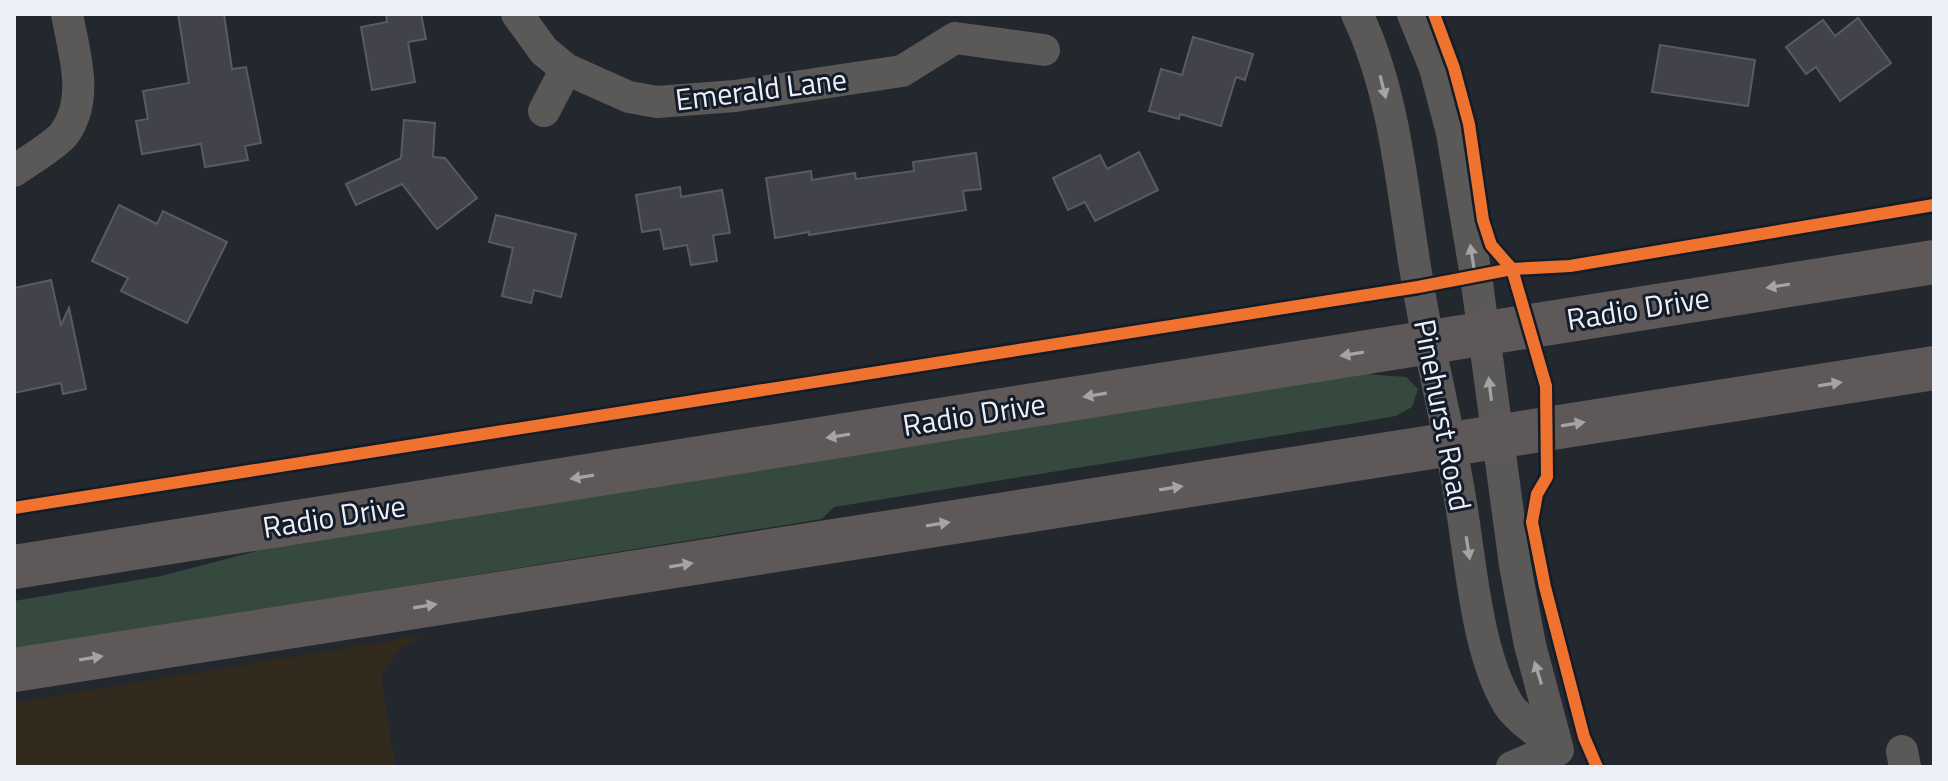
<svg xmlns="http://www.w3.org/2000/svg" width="1948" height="781" viewBox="0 0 1948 781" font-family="'Titillium Web',sans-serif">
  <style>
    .commercial { fill: #332a1e }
    .green { fill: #35493e }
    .building { fill: #41424b; stroke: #5a5b62; stroke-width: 2 }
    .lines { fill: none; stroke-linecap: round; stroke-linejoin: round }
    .minor { stroke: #5b5858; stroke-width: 32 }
    .secondary { stroke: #5e5958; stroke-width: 44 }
    .cycleway-casing { stroke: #151c29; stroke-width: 17 }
    .cycleway { stroke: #ef722f; stroke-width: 12 }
    .oneway { fill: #a3a4a8 }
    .oneway2 { fill: #a4a4a8 }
    .labels { text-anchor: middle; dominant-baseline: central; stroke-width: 6; stroke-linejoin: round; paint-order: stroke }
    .street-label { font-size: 30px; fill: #ebf0f9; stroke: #151c29 }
  </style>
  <rect width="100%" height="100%" fill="#23272e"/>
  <!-- commercial -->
  <path class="commercial" d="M425,635L401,647L381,675L395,767H14V703Z"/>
  <!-- green -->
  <path class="green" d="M1352,373L1406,377L1418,389L1412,407L1396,416L1356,423L834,507L822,519L14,649V601L161,576L288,543Z"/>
  <!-- building -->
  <path class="building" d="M178,14H224L232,69L246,67L261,143L245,146L248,160L205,167L201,144L142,154L136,121L148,119L143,91L189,83Z
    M386,14H421L426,39L408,42L415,82L372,90L361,27L387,22Z
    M1858,18L1891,63L1840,101L1816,67L1806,74L1786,47L1823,20L1835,36Z
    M1193,37L1253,54L1245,80L1236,77L1221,126L1180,114L1179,119L1149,111L1161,69L1182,75Z
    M1660,45L1755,60L1748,106L1652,92Z
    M404,120L435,123L433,157L445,158L477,198L437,229L402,184L356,205L346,184L401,158Z
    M1139,152L1158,190L1095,221L1085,202L1068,210L1053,178L1100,155L1107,169Z
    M976,153L981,189L963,191L966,210L809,235V232L775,238L766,178L811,171L812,180L855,173L856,179L914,171L913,162Z
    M680,187L681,197L722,190L730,233L713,235L717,261L691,265L687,245L664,249L660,229L642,232L636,195Z
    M119,205L157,224L163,211L227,242L187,323L121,291L128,278L92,261Z
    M496,215L576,234L561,297L534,290L531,303L502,296L513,248L489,242Z
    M51,280L61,325L69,308L86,389L63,394L61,383L14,393V288Z"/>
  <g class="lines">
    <!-- minor -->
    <path class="minor" d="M517,14L544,51L566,69L629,97L657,102L735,96L902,71L955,38
      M1357,14C1397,98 1402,194 1418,285C1430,358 1450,431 1461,504C1471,564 1477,653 1508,704C1517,719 1544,736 1557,748
      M1413,14L1435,68L1452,133L1476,276L1515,565L1530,645L1558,750
      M955,38L1044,50
      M544,111L566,69
      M14,171C28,161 54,146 64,134C90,99 74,53 67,14
      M1902,751L1905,767
      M1512,767L1557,748"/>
    <!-- secondary -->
    <path class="secondary" d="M14,567L1934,262
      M14,670L1934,368"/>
    <!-- cycleway casing -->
    <g class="cycleway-casing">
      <path id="cycleway" d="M1434,14L1454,68L1469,124L1483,220L1491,245L1512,269L1546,386L1547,477L1537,494L1532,522L1545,587L1584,737L1597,767
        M14,508L1418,287L1512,269L1570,266L1934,205"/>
    </g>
    <!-- cycleway -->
    <use href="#cycleway" class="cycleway"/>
  </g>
  <!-- one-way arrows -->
  <defs><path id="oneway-solid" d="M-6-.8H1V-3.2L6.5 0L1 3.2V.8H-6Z" transform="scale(2)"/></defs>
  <g class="oneway">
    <use href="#oneway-solid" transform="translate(1383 87) rotate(76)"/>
    <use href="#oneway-solid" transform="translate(1472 256) rotate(-99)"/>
    <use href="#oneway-solid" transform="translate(1490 389) rotate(-97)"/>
    <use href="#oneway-solid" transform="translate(1468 548) rotate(81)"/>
    <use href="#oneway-solid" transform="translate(1538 673) rotate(-107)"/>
  </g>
  <g class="oneway2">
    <use href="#oneway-solid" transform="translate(1778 286) rotate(171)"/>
    <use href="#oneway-solid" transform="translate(1352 354) rotate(171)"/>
    <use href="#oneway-solid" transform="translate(1830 384) rotate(-9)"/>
    <use href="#oneway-solid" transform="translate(1095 395) rotate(171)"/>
    <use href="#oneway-solid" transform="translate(1573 424) rotate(-9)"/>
    <use href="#oneway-solid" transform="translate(838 436) rotate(171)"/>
    <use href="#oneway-solid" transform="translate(582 477) rotate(171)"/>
    <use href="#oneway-solid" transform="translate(1171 488) rotate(-9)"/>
    <use href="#oneway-solid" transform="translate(938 524) rotate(-9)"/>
    <use href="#oneway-solid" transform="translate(681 565) rotate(-9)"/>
    <use href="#oneway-solid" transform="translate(425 606) rotate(-9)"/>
    <use href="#oneway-solid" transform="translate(91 658) rotate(-9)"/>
  </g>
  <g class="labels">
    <!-- street labels -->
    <g class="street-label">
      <text transform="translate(761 89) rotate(-7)">Emerald Lane</text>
      <text transform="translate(1638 308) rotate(-9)">Radio Drive</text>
      <text transform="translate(974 414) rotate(-9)">Radio Drive</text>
      <text transform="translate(1443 415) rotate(79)">Pinehurst Road</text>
      <text transform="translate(334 516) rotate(-9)">Radio Drive</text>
    </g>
  </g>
  <!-- border -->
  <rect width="1948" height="781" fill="none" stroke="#ebf0f9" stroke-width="32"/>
</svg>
